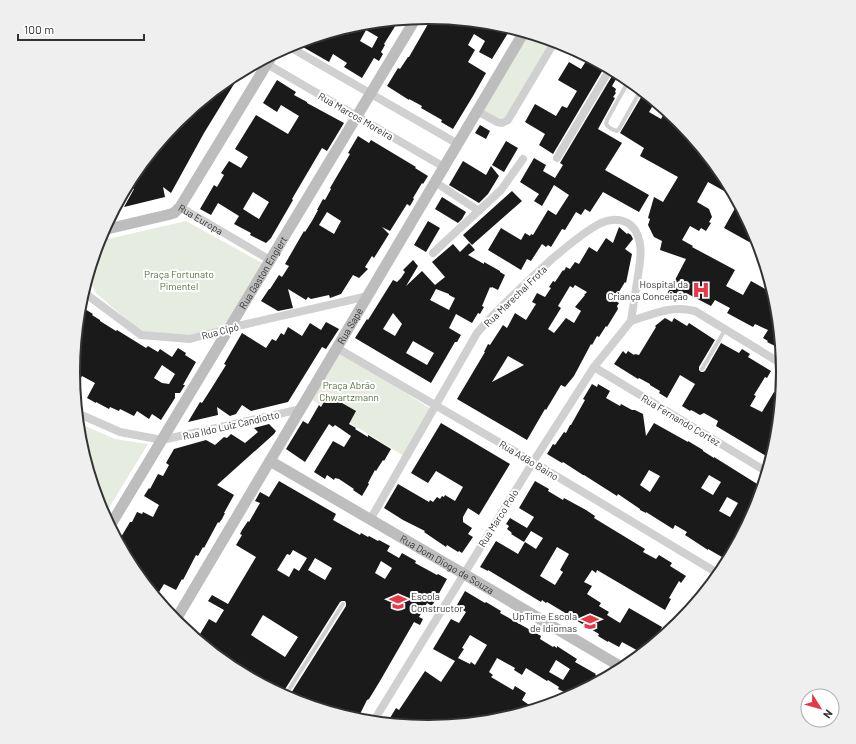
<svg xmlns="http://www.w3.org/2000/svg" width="856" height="744" viewBox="0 0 856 744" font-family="Barlow,sans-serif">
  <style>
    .green { fill: #e6ecdf }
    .building { fill: #1a1a1a; fill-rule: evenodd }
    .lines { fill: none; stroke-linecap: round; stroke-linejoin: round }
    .lane { stroke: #d0d0d0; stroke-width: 4 }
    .street { stroke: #d0d0d0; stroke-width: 8 }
    .secondary { stroke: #bdbdbd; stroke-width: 11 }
    .labels { text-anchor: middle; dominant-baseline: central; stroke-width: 4; stroke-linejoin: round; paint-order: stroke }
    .street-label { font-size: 10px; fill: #333; stroke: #fff }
    .park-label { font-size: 10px; fill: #56703f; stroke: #fff }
    .poi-label { font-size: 10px; fill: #333; stroke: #fff; text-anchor: end }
    .rim { fill: none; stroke: #333; stroke-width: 2 }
  </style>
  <rect width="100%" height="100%" fill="#fff"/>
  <!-- green -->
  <path class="green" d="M528,33L551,40L506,117L497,119L481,111Z
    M186,221L262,263L225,324L191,336L141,332L96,293L88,277L99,241Z
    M338,350L431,409L404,456L309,398Z
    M78,423L115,439L148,444L104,516L100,508L80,441Z"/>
  <!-- building -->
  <path class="building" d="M432,17L497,24L511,28L492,59L479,52L485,41L474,34L468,45L475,50L468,62L486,73L473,96L453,129L441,122L442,120L421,108L422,106L409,99V100L387,86L398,68L400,69L408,57H409Z
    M399,20L384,44L385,45L381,52L383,54L379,61L374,58L362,78L344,67L347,63L333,54L329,62L296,43L359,24ZM366,30L378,37L372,48L360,41Z
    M588,58L604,68L553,154L539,145L545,134L525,122L535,104L556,116L562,106L567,108L577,91L558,80L569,62L581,69Z
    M242,71L204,133L171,193L163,187L165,197L124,207L134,189L130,187L150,153L163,139L166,141L173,129L171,128L177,121L231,77Z
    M615,71L619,74L612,86L616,89L615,92L616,93L613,97L615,98L598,129L622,143L605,170L649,195L639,212L603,192L590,212L585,209L581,215L576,212L565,230L562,229L551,247L548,245L546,247L542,244L531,261L527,259L521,270L488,250L501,228L521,240L525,233L530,236L531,234L533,235L548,210L556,215L569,195L554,185L542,206L534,201L539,194L520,182L534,158L546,165L543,171L555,178L563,165L560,163Z
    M277,80L296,92L294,95L307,102V103L344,123L327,151L322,148L292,199L293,200L271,238L266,243L250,235L251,233L234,224L239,216L218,203L211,215L200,209L214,185L217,187L224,175L221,173L229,161L241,168L248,157L235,149L256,115L288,134L299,116L281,105L277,112L263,103ZM253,192L269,202L259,219L243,209Z
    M643,94L649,98L650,97L655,102L649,112L661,119L666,110L679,121L723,175L735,197L708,182L697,202L709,209L712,217L709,222L711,223L706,231L701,228L699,231L690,226L682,240L693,246L692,247L735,270L726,286L743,295L751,281L774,294L776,303L780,344L776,342L775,346L767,342L768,341L763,338L768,330L755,324L753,327L727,313L730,308L715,300L711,306L688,294L666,296L670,288L691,284L674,282L686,259L660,250L662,241L654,237L648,225L650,219L648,218L654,197L663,202L678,177L640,156L644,148L620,133Z
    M480,125L490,131L486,139L475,133Z
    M358,136L369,143L371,140L416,167L415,168L428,176L423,184L422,183L413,198L414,199L410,206L407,204L390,231L382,227L389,234L374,258L372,256L365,267L368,269L359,278L353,275L341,294L330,298L329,295L311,299L308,297L306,300L288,289L293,308L278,311L261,301L269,289H270L279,275L282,277L289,266L285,264L304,231L305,232L312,221L318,210H317L323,199L325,200L331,189L330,188L350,154L348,153ZM327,212L341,221L334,234L319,225Z
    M506,141L518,148L504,172L492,165Z
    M463,161L486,175L491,166L499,176L488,194L479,203L449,185Z
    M512,191L522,201L472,245L463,235Z
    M442,197L466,212L462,219L458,223L435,209Z
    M738,203L756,236L760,248L724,228Z
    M428,221L440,228L426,252L414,245Z
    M619,227L627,234L628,233L631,235L633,239L625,249L632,254L626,283L625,282L614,300L619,303L617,306L618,309L607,327L606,326L599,337L597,336L592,345L591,344L574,376L565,387L561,385L546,410L545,409L527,440L457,399L485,352H484L488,344L490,345L503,325L507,328L515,313L526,320L536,304L532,302L537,293L545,297L551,288L549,287L553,281L555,282L563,270L564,271L566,267L570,269L575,262L579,264L589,247L597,252L606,238L613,243ZM575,285L587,292L584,295H585L575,307L581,311L574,323L566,318L554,333L548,329L561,308L558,306L570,286L573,288ZM508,356L524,365L492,382Z
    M469,243L475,250L468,255L484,264V262L500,271V272L505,275L498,290L492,287L491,288L490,287L482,306L484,307L480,314L478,313L472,323L456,314L449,328L461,335L457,342H455L431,383L355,338L367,319L368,320L393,280L397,282L401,278L405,272L403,270L413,260L418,266L406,286L422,271L435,285L445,277L432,262L453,244L460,252ZM436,289L449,294V295L455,298L449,310L430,300ZM393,313L402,324L395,336L383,329ZM413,341L434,353L427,365L406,353Z
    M80,306L93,314L92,315L100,320V321L116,331L117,330L146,348L148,346L158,352L160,349L172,357L178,348L186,353L185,355L196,362L183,385H185L180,393H175V398L161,420L152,414L149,419L137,411L134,416L120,409L119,411L110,407L109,409L96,402V403L87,398L95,383L82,376L75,389L73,372ZM162,365L175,374L169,384L162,383L154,378Z
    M665,318L672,322L674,318L687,326L689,323L715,340L699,367V370L701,372H703L705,371L721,343L739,353L742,349L750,354L748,357L771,371L767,378L765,377L754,395L756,396L750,406L762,412L774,392L781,396L776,438L773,444L775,445L771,457L767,455L766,456L716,426L718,421L704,413L700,415L693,411L691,410L690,411L682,406L695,384L680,375L667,398L659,393L660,391L650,385V384L639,378L638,379L614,364L623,351L626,354L628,351L634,355L635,354L639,355L656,327L655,326Z
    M326,322L339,329L326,349L322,347L288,402L251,411L242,405L236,414L230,416L217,407L218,415L188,422L200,402L202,403L211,389L226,365L224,364L242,333L266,348L272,339L276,341L281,333L284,335L288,327L302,336L310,323L321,330Z
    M592,384L597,387L598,384L610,391L606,398L620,406L621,404L632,410H635L643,414L646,436L654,423L688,442V441L703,450V451L714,458V457L762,487L756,508L727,562L721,559L722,557L708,549V550L685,535L687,532L675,525L673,529L646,512V513L640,510V509L618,494L617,496L584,475H583L563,462L562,463L547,454L553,444L555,445L564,432L566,433L570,425H571L585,400L583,399ZM649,470L660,476L650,492L640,485ZM709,475L721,482L713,495L701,488ZM727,497L738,503L730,517L719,511Z
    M328,395L356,411L349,424L356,428L355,429L368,437V435L391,449L384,461L383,460L376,471L375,470L368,483L369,484L362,496L353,490L354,489L339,479L335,478L334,480L327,475L325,479L314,472L333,441L344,447L351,436L341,429L335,425L333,427L329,424L305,462L286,449L303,421L308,424L319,405L321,407Z
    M441,423L510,464L479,515L468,508L463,517V522L472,528L468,534L473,537L462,553L459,551L458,552L447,545L446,547L424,532L425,531L403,520L384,508L398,484L429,502L430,500L433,502L437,497L440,499L442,496L444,497L445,495L455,501L463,487L436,471L428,483L411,473Z
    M269,424L276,431L274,434L217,485L234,495L224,513H225L222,519L219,523L218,522L204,548L203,547L198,556L196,555L183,580L182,579L176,590L164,584L156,597L133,569L118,542L130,522H132L137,512L142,514L143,512L153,517L159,505L144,496L149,488L150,489L158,474L163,476L169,465L166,463L174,449L206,440L215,445L224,437L227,438L231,434L245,443L258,432L254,428Z
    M279,481L336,514L333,520L360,535L361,533L368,537L369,536L378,541L379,540L390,546L387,551L399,558L402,553L416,561L415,563L437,575L438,574L447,579L432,606L427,603L419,617L423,619L420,625L414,622L380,681L369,699L367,700L357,720L292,700L288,698L346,606V603L345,601H342L340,602L282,694L231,667L197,639L209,619L216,623L224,610L208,601L212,595L228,604L256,557L236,545L242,535L240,534L242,530L248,521L249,522L260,503L255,501L260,492L269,497ZM293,550L307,558L299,571L294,568L289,577L277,570L287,554L290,555ZM315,558L332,568L325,580L308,570ZM381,561L392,568L385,579L375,573ZM263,615L298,637L285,657L251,635Z
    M535,481L549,489L548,491L563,500L564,498L586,510L595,516L594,518L645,549L643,552L656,559L659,555L672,563L670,566L686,576L681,583L679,581L669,598L671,599L665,610L597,570L596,573L592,570L584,582L592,586L587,594L601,603L599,606L609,612L607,615L620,623L629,608L662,627L657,637L660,639L642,653L622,642L619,647L608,641V642L598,636L599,634L574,619V620L566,615L567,614L547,602L546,603L542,600L541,602L488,570V571L480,567L496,541L518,554L525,542L536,549L543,538L531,531L524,542L511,534L512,533L507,529L509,526L506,524L510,518L527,528L534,517L519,508ZM557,547L569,554L560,570L563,572L555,585L540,576Z
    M465,591L485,603L486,602L501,611L500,613L541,636L540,639L553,647L554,646L557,648V646L563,650L577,659L575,662L596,674L595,675L603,679L564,700L558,702L564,692L558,689L559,687L548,680L547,681L526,668L522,675L514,670L515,668L497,658L489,672L493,675L491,677L513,690L515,686L526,693L522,700L535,709L497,720L428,727L387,723L396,708L399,710L425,671L441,682L455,661L433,649L451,619L459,623L466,612L460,608L461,607L457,605ZM470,635L487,645L475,665L471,662L470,664L458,658L464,649L462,648ZM556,660L570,669L563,680L549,672Z"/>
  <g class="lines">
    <!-- lane -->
    <path class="lane" d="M629,80L607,120L606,124C609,128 613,130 617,131L619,129L641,90
      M702,369L725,330
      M285,696L343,604"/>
    <!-- street -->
    <g class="street">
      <path d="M288,46L458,144"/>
      <path d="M267,64L444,167"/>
      <path d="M477,111L497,122L502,123L508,120L555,41"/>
      <path d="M557,158L610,69"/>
      <path d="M435,182L479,211"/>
      <path id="s1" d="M180,207L270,260"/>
      <path d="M433,253L501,190L506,183L523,159"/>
      <path d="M84,290L90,297L141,335L190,339L229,328L368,296"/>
      <path d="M631,321C654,314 670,305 695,311L782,364"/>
      <path d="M337,348L533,462L719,574"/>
      <path d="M594,367L767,472"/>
      <path d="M77,413L120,432L162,440L301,409"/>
      <path d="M370,520L477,333C500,306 526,283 552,259C568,246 583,232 601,223C614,217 631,219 637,234C644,248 639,267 637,282C635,295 633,308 631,321"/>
      <path d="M373,722L533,462L594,367L631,321"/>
    </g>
    <!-- secondary -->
    <g class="secondary">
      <path d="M103,230L167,215L174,213L180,207L273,54"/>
      <path id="s2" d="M270,461L464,574L623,668"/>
      <path id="s3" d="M110,526L416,18"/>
      <path id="s4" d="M175,621L524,32"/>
    </g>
  </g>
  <!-- icons -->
  <defs>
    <g id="hospital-bare" transform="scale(1.38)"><path d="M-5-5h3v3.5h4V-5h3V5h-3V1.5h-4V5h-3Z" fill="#e63946" stroke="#fff" stroke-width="2.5" paint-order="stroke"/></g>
    <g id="school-bare" transform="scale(1.38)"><path d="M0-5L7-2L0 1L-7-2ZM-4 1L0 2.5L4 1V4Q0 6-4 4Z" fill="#e63946" stroke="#fff" stroke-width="2.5" paint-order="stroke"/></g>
  </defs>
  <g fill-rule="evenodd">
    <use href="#hospital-bare" x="701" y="290"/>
    <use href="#school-bare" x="398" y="602"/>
    <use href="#school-bare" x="590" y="622"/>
  </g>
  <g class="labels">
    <!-- street labels -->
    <g class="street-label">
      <text transform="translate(356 116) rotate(30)">Rua Marcos Moreira</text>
      <text stroke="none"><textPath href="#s1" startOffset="24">Rua Europa</textPath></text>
      <text stroke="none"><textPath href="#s3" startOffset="296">Rua Gaston Englert</textPath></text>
      <text transform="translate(515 296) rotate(-44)">Rua Marechal Frota</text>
      <text stroke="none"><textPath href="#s4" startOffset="343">Rua Sapé</textPath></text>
      <text transform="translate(220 331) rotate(-15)">Rua Cipó</text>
      <text transform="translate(681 420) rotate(31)">Rua Fernando Cortez</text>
      <text transform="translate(231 425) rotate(-13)">Rua Ildo Luiz Candiotto</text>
      <text transform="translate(529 460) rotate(31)">Rua Adão Baino</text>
      <text transform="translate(498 518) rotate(-58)">Rua Marco Polo</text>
      <text stroke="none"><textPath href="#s2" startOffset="205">Rua Dom Diogo de Souza</textPath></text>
    </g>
    <!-- park labels -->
    <g class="park-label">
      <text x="179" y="274">Praça Fortunato<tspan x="179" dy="12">Pimentel</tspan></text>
      <text x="349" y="385">Praça Abrão<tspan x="349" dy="12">Chwartzmann</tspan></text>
    </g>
    <!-- poi labels -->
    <g class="poi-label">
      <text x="688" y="284">Hospital da<tspan x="688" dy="12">Criança Conceição</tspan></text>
      <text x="411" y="596" text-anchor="start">Escola<tspan x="411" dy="12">Constructor</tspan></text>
      <text x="577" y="616">UpTime Escola<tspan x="577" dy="12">de Idiomas</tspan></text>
    </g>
  </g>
  <!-- crop -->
  <path d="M0 0H856V744H0ZM80 372a348 348 0 1 1 696 0a348 348 0 1 1-696 0Z" fill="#efefef" fill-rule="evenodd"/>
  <path class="rim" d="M80 372a348 348 0 1 1 696 0a348 348 0 1 1-696 0Z"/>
  <!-- north arrow -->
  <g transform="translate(820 708) rotate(127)"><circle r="19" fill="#ffffff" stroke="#adadad"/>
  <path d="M0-3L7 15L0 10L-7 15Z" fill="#e63946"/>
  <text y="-6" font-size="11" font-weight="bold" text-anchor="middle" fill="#333333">N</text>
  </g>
  <!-- scale -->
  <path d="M18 34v6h126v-6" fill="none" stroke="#333333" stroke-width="2"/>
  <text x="24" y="34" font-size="12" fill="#333333" stroke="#ffffff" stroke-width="3" paint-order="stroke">100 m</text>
</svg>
